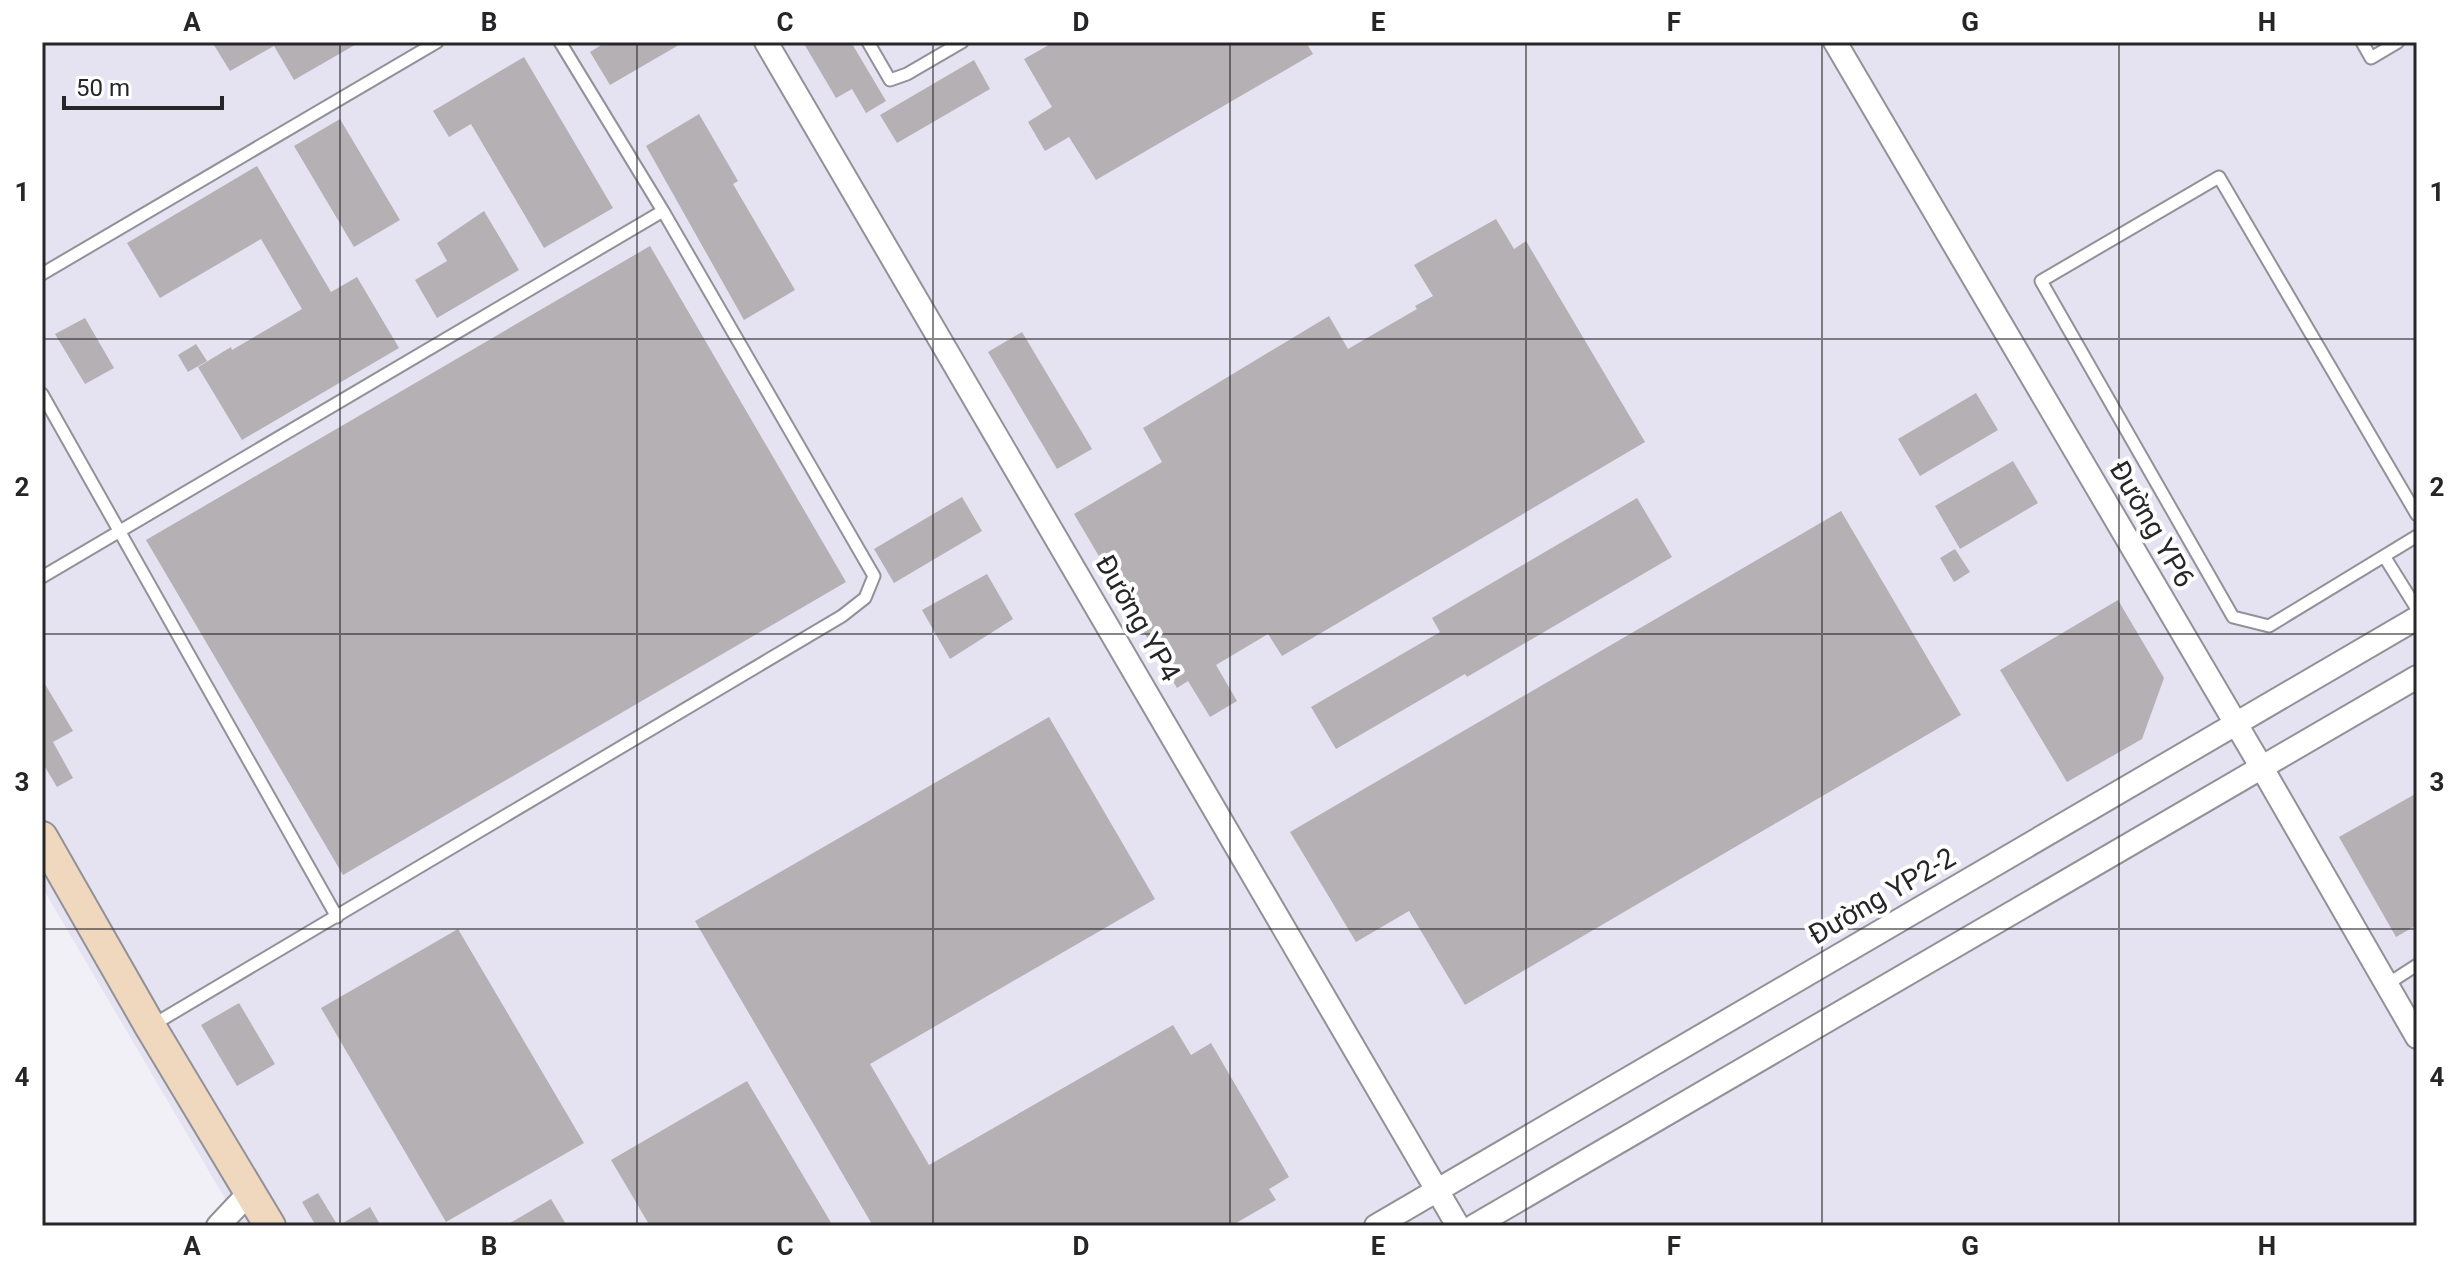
<svg xmlns="http://www.w3.org/2000/svg" width="2459" height="1268" viewBox="0 0 2459 1268" font-family="Roboto,sans-serif">
  <style>
    .built { fill: #e5e3f1 }
    .building { fill: #b5b0b4 }
    .lines { fill: none; stroke-linecap: round; stroke-linejoin: round }
    .lane-casing { stroke: #919197; stroke-width: 15 }
    .street-casing { stroke: #919197; stroke-width: 26 }
    .secondary-casing { stroke: #919197; stroke-width: 34 }
    .lane { stroke: #fff; stroke-width: 11 }
    .street { stroke: #fff; stroke-width: 22 }
    .secondary { stroke: #f0d8be; stroke-width: 30 }
    .grid { fill: none; stroke: #262629; stroke-width: 2; stroke-opacity: 0.55 }
    .labels { text-anchor: middle; dominant-baseline: central; stroke-width: 8; stroke-linejoin: round; paint-order: stroke }
    .street-label { font-size: 28px; fill: #262629; stroke: #fff }
    .neatline { fill: none; stroke: #262629; stroke-width: 3 }
    .grid-label { font-size: 26px; text-anchor: middle; font-weight: bold; fill: #262629 }
  </style>
  <rect width="100%" height="100%" fill="#f1f0f7"/>
  <!-- built -->
  <path class="built" d="M42,42H2417V1226H241L42,887Z"/>
  <!-- building -->
  <path class="building" d="M212,42H360L294,80L274,46L230,71Z
    M606,42H684L610,85L590,52Z
    M803,42H851L886,101L866,113L852,89L836,98Z
    M1054,42H1306L1313,54L1096,180L1069,137L1045,151L1028,122L1052,107L1024,59Z
    M524,57L613,208L544,248L471,124L449,137L433,111Z
    M974,60L990,89L897,143L880,115Z
    M699,114L738,181L733,184L795,290L744,320L646,146Z
    M340,119L400,220L354,247L294,146Z
    M257,166L331,292L357,277L399,348L242,440L198,367L231,347L232,350L302,309L261,239L160,298L127,243Z
    M484,211L519,270L437,318L415,280L447,261L437,243Z
    M1496,219L1514,249L1526,241L1645,442L1282,656L1268,634L1216,665L1237,701L1210,717L1188,681L1177,688L1074,514L1162,462L1143,428L1329,316L1348,349L1417,309L1415,306L1433,296L1414,265Z
    M650,246L846,582L343,875L146,540Z
    M85,318L114,368L85,384L55,334Z
    M1022,332L1092,449L1057,469L988,352Z
    M196,344L207,361L188,372L178,355Z
    M1976,393L1998,430L1920,476L1898,439Z
    M2013,461L2038,503L1960,549L1935,506Z
    M962,497L982,531L894,583L874,549Z
    M1637,498L1672,557L1467,677L1465,674L1336,749L1311,707L1440,632L1432,618Z
    M1841,511L1961,715L1465,1005L1409,911L1356,942L1290,832Z
    M1955,549L1970,572L1954,582L1940,558Z
    M987,574L1013,619L950,659L922,610Z
    M2118,600L2164,678L2142,739L2067,782L2000,670Z
    M42,679L73,731L53,742L73,778L57,787L42,762Z
    M1049,717L1155,899L870,1064L929,1165L1173,1025L1191,1055L1211,1043L1289,1177L1269,1189L1276,1200L1231,1226H873L695,921Z
    M2417,793V925L2396,937L2339,837Z
    M458,929L584,1143L446,1222L321,1008Z
    M239,1003L275,1064L237,1086L201,1025Z
    M747,1081L833,1226H650L611,1160Z
    M318,1193L338,1226L370,1207L381,1226H316L302,1202Z
    M551,1199L567,1226H505Z"/>
  <g class="lines">
    <!-- lane casing -->
    <g class="lane-casing">
      <path id="lane" d="M868,42L890,80L907,74L962,42
        M2362,42L2371,58L2398,42
        M42,274L437,42
        M42,394L337,917
        M2417,515L2219,177L2041,281L2233,617L2269,626L2417,536
        M2384,556L2417,609
        M42,577L663,211
        M2386,985L2417,965
        M151,1026L842,616L865,598L874,576L663,211L560,42"/>
    </g>
    <!-- street casing -->
    <g class="street-casing">
      <path id="street" d="M766,42L1458,1226
        M1835,42L2262,768L2417,1037
        M218,1226L250,1192
        M1376,1226L2417,618
        M1474,1226L2417,677"/>
    </g>
    <!-- secondary casing -->
    <g class="secondary-casing">
      <path id="secondary" d="M42,837L150,1026L270,1226"/>
    </g>
    <!-- lane -->
    <use href="#lane" class="lane"/>
    <!-- street -->
    <use href="#street" class="street"/>
    <!-- secondary -->
    <use href="#secondary" class="secondary"/>
  </g>
  <!-- grid -->
  <path class="grid" d="M340,42V1226M637,42V1226M933,42V1226M1230,42V1226M1526,42V1226M1822,42V1226M2119,42V1226M42,339H2417M42,634H2417M42,929H2417"/>
  <g class="labels">
    <!-- street labels -->
    <g class="street-label">
      <text transform="translate(2152 524) rotate(60)">Đường YP6</text>
      <text transform="translate(1138 618) rotate(60)">Đường YP4</text>
      <text transform="translate(1882 896) rotate(-30)">Đường YP2-2</text>
    </g>
  </g>
  <!-- border -->
  <rect width="2459" height="1268" fill="none" stroke="#ffffff" stroke-width="88"/>
  <!-- scale -->
  <path d="M64 96v12h158v-12" fill="none" stroke="#262629" stroke-width="4"/>
  <text x="76" y="96" font-size="24" fill="#262629" stroke="#ffffff" stroke-width="6" paint-order="stroke">50 m</text>
  <rect x="44" y="44" width="2371" height="1180" class="neatline"/>
  <g class="grid-label">
    <text x="192" y="31">A</text>
    <text x="489" y="31">B</text>
    <text x="785" y="31">C</text>
    <text x="1081" y="31">D</text>
    <text x="1378" y="31">E</text>
    <text x="1674" y="31">F</text>
    <text x="1970" y="31">G</text>
    <text x="2267" y="31">H</text>
    <text x="22" y="201">1</text>
    <text x="2437" y="201">1</text>
    <text x="22" y="496">2</text>
    <text x="2437" y="496">2</text>
    <text x="22" y="791">3</text>
    <text x="2437" y="791">3</text>
    <text x="22" y="1086">4</text>
    <text x="2437" y="1086">4</text>
    <text x="192" y="1255">A</text>
    <text x="489" y="1255">B</text>
    <text x="785" y="1255">C</text>
    <text x="1081" y="1255">D</text>
    <text x="1378" y="1255">E</text>
    <text x="1674" y="1255">F</text>
    <text x="1970" y="1255">G</text>
    <text x="2267" y="1255">H</text>
  </g>
</svg>
